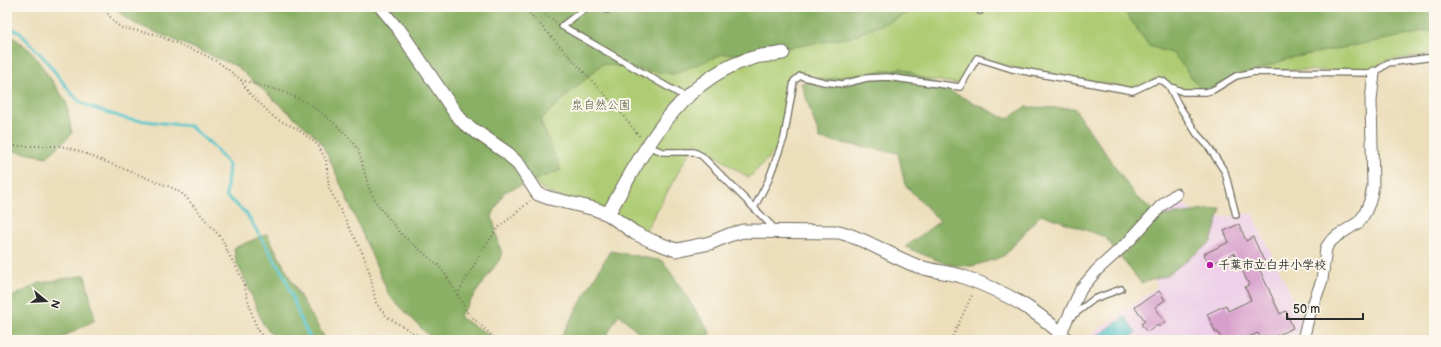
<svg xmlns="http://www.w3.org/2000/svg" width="1441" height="347" viewBox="0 0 1441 347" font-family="'Balsamiq Sans','Klee One',sans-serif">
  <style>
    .built { fill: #eed0e8 }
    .green { fill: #aecc73; stroke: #6c7c4f }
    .forest { fill: #8ab065; stroke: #5a6e48 }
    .water { fill: #58c5cb; stroke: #42787b }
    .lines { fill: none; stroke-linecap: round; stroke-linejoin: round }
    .stream { stroke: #58c5cb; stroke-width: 3 }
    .building { fill: #d79fcc }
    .service-casing { stroke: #6f6a5d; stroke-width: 8 }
    .minor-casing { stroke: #6f6a5d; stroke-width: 13 }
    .tertiary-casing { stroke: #6f6a5d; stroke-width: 15 }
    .path { stroke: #6f6a5d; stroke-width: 2; stroke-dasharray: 1 3; stroke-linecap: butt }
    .service { stroke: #fff; stroke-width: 5.5 }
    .minor { stroke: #fff; stroke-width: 11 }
    .tertiary { stroke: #fff; stroke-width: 13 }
    .poi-dot { fill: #b5179e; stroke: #fbf7ec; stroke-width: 1.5 }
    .labels { text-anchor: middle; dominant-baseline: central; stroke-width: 4; stroke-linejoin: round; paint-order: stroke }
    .park-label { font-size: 12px; fill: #525b41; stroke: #fbf7ec }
    .poi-label { font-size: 12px; font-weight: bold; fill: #2b2b2b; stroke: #fbf7ec; text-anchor: start }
  </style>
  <rect width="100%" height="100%" fill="#fbf7ec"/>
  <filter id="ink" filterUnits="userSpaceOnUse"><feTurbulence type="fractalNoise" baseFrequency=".025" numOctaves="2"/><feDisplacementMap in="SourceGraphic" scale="8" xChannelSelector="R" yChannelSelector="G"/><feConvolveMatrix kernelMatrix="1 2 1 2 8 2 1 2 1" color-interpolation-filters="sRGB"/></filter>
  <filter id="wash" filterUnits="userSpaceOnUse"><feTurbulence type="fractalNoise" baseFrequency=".012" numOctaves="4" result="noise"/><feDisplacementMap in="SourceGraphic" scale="16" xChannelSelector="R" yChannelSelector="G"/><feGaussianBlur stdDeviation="0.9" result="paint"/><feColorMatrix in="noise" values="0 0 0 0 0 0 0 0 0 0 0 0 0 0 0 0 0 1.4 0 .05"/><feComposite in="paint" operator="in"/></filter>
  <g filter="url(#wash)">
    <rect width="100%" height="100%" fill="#ecdebb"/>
    <!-- built -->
    <path class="built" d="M1176,198L1199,216L1224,217L1252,213L1299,311L1300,326L1297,340H1084L1158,286L1128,245Z"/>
    <!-- green -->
    <path class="green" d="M387,7H1434V54L1386,61L1370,71L1256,70L1208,90H1185L1171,85L1164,80L1131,88L1013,68L979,56L959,84L898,75L825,80L796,74L792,77L779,147L749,178L695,142L645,232L550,193L540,187Z"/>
    <!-- forest -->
    <path class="forest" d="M114,7H920L898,18L851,37L758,53L723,54L673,74L602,64L540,120L561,170L504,192L492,216L502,256L459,317L498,340H433L389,295L334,169L320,140L236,66L136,24L124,17Z
      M1115,7H1434V30L1290,58L1202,91L1174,54L1149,46L1125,12Z
      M7,32L32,52L66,101L72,134L47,157L12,151L7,152Z
      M902,68L1007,119L1025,107L1074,108L1136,197L1162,216L1221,208L1211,242L1166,276L1141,283L1105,237L1041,214L1005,255L996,259L972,266L949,265L905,247L940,221L905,185L898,153L820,139L801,83Z
      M267,234L301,298L326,340H277L263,324L245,279L236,262L234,248Z
      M610,251L663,261L710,332L708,340H647L619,314L604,340H559Z
      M85,275L95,320L57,340H7V299L40,283Z"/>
    <!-- water -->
    <path class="water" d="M1125,317L1136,333L1126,340H1096L1094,338Z"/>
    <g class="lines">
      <!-- stream -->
      <path class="stream" d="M7,25L20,33L44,58L72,94L80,102L90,107L127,119L190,126L213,146L229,165L226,196L246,213L285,277L300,318L311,340"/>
    </g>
    <g id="blocks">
      <!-- building -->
      <path class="building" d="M1239,224L1246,241L1253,237L1265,263L1258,266L1280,314L1286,311L1293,328L1271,338L1272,340H1261L1258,333L1242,340H1222L1218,332L1216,333L1207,314L1226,305L1228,311L1251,300L1245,287L1249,285L1234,253L1209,265L1204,254L1229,242L1224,231Z
        M1159,291L1165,300L1155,307L1165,322L1159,327L1158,325L1147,332L1141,324L1145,321L1135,307Z"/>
    </g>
  </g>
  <g filter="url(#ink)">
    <use href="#blocks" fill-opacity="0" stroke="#6f6a5d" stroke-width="1"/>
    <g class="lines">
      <!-- service casing -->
      <g class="service-casing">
        <path id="service" d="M587,7L562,26L685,97
          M596,7L607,10L611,7
          M645,7H662
          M980,11L981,7
          M1169,86L1183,92H1206L1213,90L1236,76L1254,72L1374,73L1388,63L1434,57
          M647,146L663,152H694L702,156L776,230
          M754,208L768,181L784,138L794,81L800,76L824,82L843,84L867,78L887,77L960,87L977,58L1012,69L1133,91L1152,82L1158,80L1163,81L1169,86L1178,104L1197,134L1208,146L1225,172L1236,215
          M1071,317L1094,299L1121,289"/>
      </g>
      <!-- minor casing -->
      <g class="minor-casing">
        <path id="minor" d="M380,7L400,31
          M1061,333L1081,289L1097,270L1130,240L1161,206L1176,194
          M1303,340L1308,319L1322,280L1326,248L1330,242L1337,236L1359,222L1365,213L1370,201L1373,186L1371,101L1374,73"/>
      </g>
      <!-- tertiary casing -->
      <g class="tertiary-casing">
        <path id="tertiary" d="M400,31L456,114L465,124L507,153L519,165L538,194L549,198L595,209L608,214L635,233L652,241L676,250L710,243L729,235L743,231L839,232C867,239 890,256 917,266C931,271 947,272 961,276C1001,290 1038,309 1067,340
          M608,214C644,151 679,77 756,57C764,55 774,55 783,53"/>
      </g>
      <!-- path -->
      <path class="path" d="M103,7L111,18L116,24L122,28L154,34L203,54L221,64L240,79L249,93L276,119L298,129L318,145L326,160L329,188L363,254L370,274L376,303L386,316L425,340
        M524,7L617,108L640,137
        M536,7L556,22
        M241,80L284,92L310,104L332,121L349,137L358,149L369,188L377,204L403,236L437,264L446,275L467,312L490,334L498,340
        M7,146H59L73,149L175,189L184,195L223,240C227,255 238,267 243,282C250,302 251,323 265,340
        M457,295L482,251L498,228L530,201
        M951,340L973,293"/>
      <!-- service -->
      <use href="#service" class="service"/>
      <!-- minor -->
      <use href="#minor" class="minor"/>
      <!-- tertiary -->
      <use href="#tertiary" class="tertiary"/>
    </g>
  </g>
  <!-- markers -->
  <circle class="poi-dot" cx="1210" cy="265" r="4"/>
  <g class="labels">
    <!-- park labels -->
    <g class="park-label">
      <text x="601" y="105">泉自然公園</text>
    </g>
    <!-- poi labels -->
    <g class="poi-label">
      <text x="1218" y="265">千葉市立白井小学校</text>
    </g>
  </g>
  <!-- margin -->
  <rect width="1441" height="347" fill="none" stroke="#fbf7ec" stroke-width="24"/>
  <!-- north arrow -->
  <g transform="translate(46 301) rotate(108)" stroke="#fbf7ec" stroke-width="3" paint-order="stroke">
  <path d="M0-3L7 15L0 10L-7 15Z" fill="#2b2b2b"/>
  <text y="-6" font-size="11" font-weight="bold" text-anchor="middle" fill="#2b2b2b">N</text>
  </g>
  <!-- scale -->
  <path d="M1287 313v6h76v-6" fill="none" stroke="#2b2b2b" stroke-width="2"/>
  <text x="1293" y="313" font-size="12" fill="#2b2b2b" stroke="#fbf7ec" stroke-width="3" paint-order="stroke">50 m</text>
</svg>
